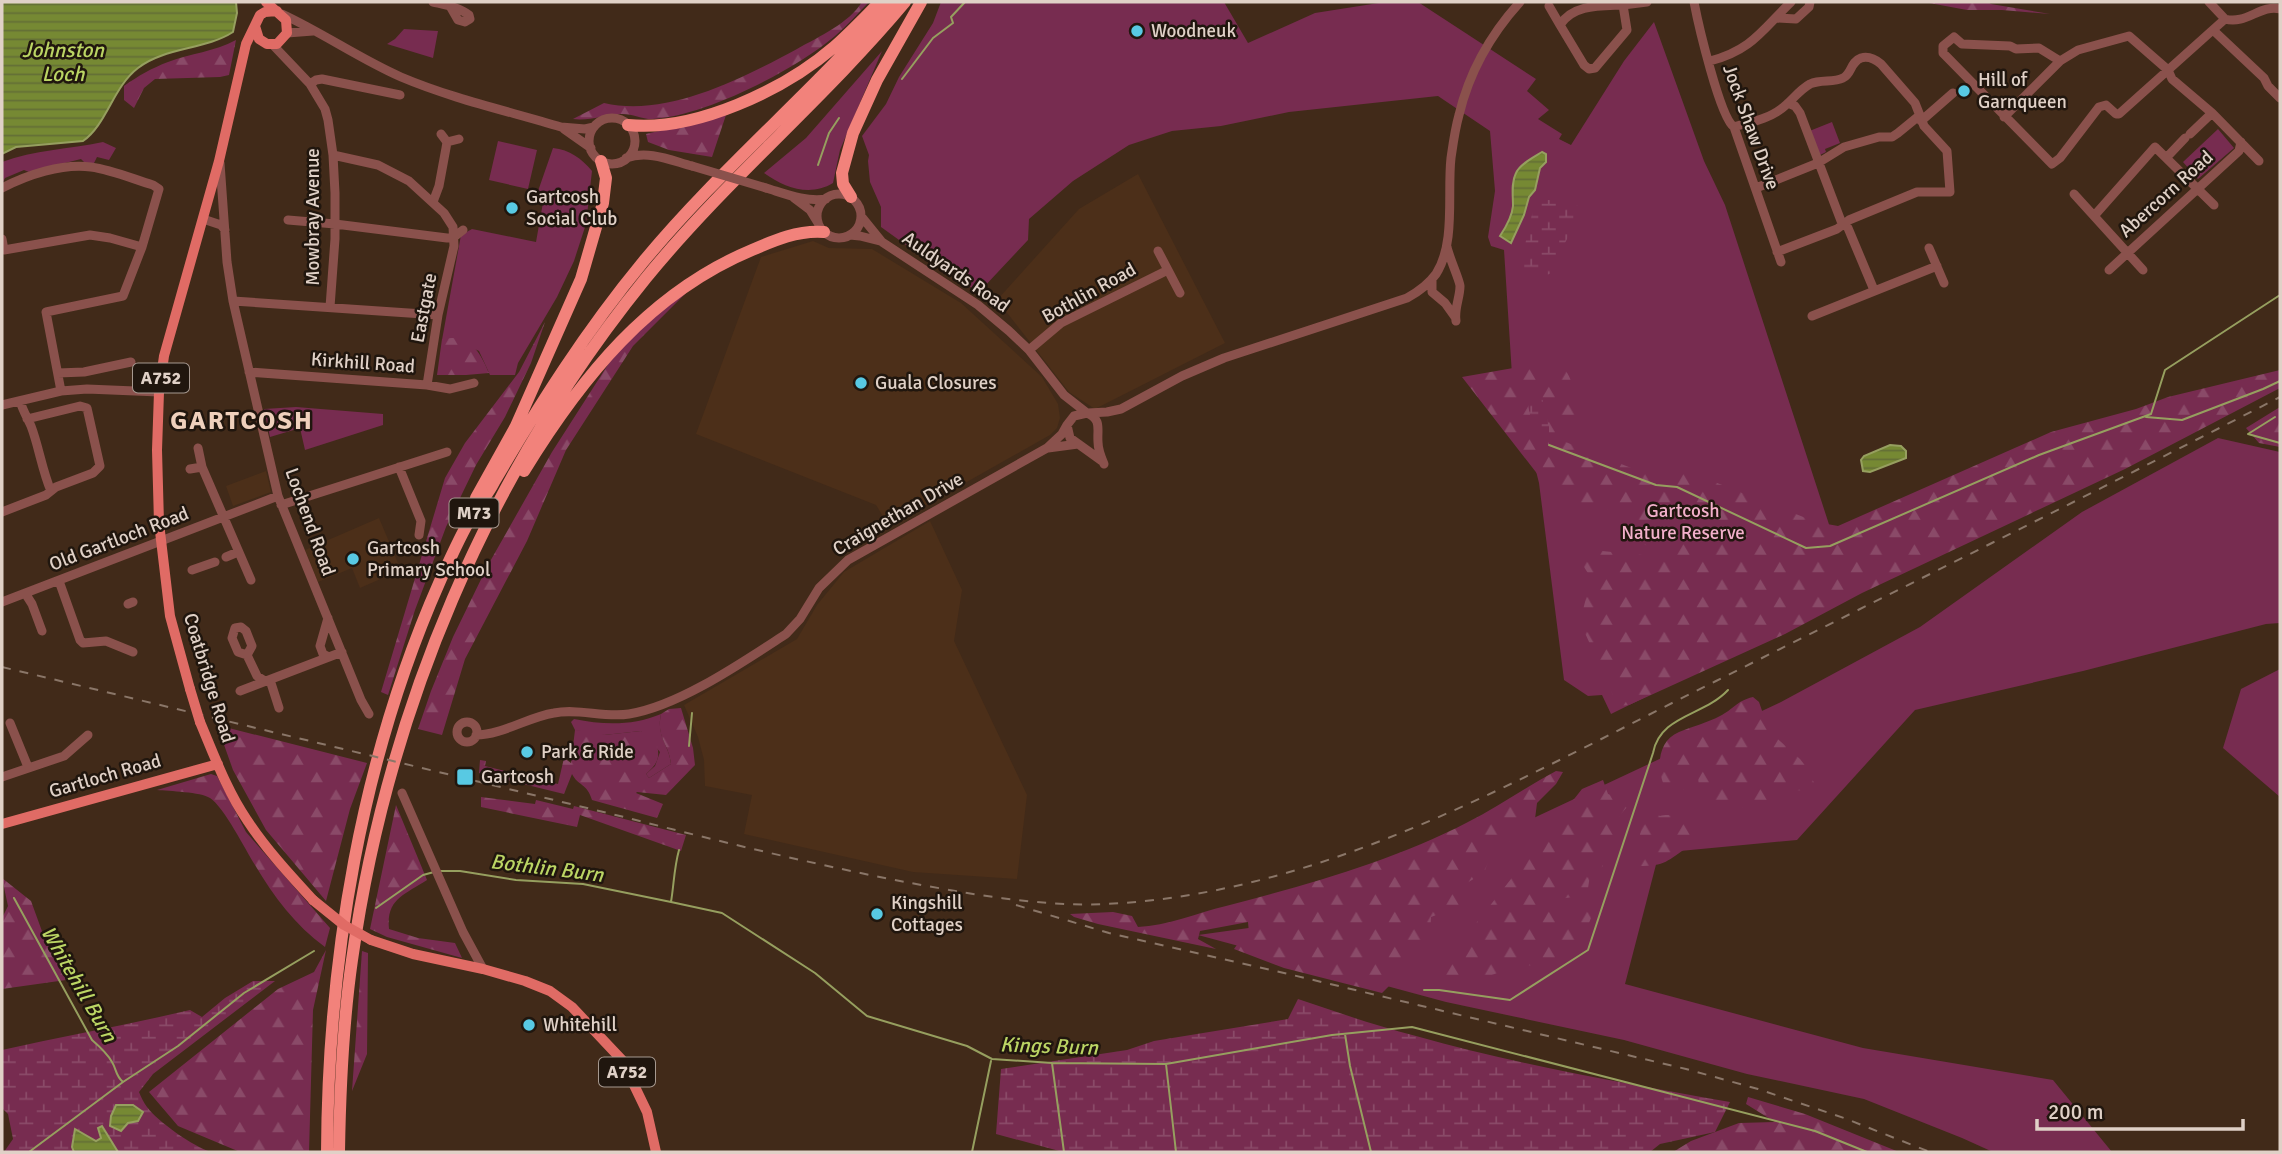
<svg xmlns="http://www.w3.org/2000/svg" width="2282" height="1154" viewBox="0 0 2282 1154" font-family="Signika,sans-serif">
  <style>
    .built { fill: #4c2f19 }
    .green { fill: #772c50 }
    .forest { fill: url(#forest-firs) }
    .wetland { fill: url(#wetland-marsh) }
    .water { fill: url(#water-rules); stroke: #969f5f; stroke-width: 2 }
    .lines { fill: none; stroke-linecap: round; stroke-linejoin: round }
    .stream { stroke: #969f5f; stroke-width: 2 }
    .minor { stroke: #8a514c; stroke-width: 9 }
    .major { stroke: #e06b65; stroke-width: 10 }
    .highway { stroke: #f2827b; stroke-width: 12 }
    .rail { stroke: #8a7668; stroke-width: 2; stroke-dasharray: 9 9; stroke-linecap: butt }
    .minor-bridge { stroke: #8a514c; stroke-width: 9 }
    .major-bridge { stroke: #e06b65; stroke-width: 10 }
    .poi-dot { fill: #58c9e3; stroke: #20160e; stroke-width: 2.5 }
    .labels { text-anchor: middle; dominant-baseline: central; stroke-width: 5; stroke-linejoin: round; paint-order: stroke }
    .shield { fill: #20160e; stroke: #a69990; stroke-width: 2 }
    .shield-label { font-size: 18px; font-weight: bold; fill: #e0d1c7 }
    .poi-label { font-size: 19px; fill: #e0d1c7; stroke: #20160e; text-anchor: start }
    .street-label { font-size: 19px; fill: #e0d1c7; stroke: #20160e }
    .park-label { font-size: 19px; fill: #f3b0cb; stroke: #20160e }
    .water-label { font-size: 21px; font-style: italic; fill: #bbd564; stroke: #20160e }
    .district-label { font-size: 26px; font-weight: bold; letter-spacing: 2px; fill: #efd0bc; stroke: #20160e }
  </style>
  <defs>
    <pattern id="forest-firs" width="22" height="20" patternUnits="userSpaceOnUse" patternTransform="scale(1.75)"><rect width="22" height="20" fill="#772c50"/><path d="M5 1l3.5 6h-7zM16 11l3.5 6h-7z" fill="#8a4a68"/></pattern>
    <pattern id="wetland-marsh" width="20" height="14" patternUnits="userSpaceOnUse" patternTransform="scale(1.75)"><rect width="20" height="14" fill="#772c50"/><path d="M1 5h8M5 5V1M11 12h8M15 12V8" fill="none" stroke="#8a4a68"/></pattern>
    <pattern id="water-rules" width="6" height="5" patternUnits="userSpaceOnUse" patternTransform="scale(1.75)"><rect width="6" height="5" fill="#768933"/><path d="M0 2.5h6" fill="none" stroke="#646f36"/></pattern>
  </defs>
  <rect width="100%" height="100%" fill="#412a19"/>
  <!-- built -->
  <path class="built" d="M1138,174L1225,343L1095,409L1069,392L997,300L1079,209Z
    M813,241L829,248L872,249L961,303L1042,377L1058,404L1060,418L1057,428L1050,435L889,526L876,505L696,434L761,257Z
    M266,471L271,492L233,506L226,486Z
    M379,518L401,570L360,588L352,568L318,582L305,550Z
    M930,521L962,590L954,641L1027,795L1017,879L913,872L744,834L752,795L705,786L704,760L698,737L684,705L797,639L817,605L844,572Z"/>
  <!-- green -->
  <path class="green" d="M941,2H1224L1248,43L1315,13L1385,2H1418L1536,79L1527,91L1549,110L1538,119L1562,134L1559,139L1571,145L1624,61L1654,22L1704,161L1725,205L1852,595L1611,714L1602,695L1588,696L1564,680L1539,483L1512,375L1504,250L1491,246L1488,237L1495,191L1490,131L1438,96L1289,112L1221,126L1172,131L1129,145L1073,181L1029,219L1028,240L982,289L972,288L913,250L881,227V207L870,182L868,161L869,155L862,136L886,104L899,77L933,23Z
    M404,29L438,31L433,58L387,44L395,39Z
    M882,51L840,150L833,183C810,197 785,188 764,173L806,138Z
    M1832,122L1840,143L1825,149L1826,152L1818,156L1807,132Z
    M2218,129L2234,148L2198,179L2183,162Z
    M498,141L537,150L528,189L489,180Z
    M103,142L116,148L109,160L97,157L94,163H85L81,159L29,172L24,170L5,178L2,184V162C34,150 69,149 103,142Z
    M553,148C570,150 581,158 592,171L586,224L574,261L557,297L518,363L515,375H490L479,351L453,339L442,340L461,235L472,229L536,242L544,197L537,194Z
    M296,407L383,414V425L305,450L300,428L270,437L264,409Z
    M2218,438L2280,452V623L2266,624L2083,671L1915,710L1797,840L1659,853L1625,984L1863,1048L2053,1080L2112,1152H1993L1962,1138L1864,1099L1747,1074L1624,1040L1446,1002L1198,935L1305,920L1508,830L1781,702L1920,627L2082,512Z
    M2280,669V797L2223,748L2241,689Z
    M661,714C656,737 669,744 671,764L649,778L646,774L655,766L660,752L641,731L604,735L575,730L571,722L574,719C604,725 632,726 661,714Z"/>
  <!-- forest -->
  <path class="forest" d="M862,2H869C858,13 847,26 835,36C795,70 704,117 652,119C641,119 631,113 620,114C604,115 590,121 573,119L604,103C667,118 743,78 797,49C820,36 849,23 862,2Z
    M1924,2H1988L1991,4L2050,14L2002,10H1967Z
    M236,40L229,75L220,77L155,79L144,88L134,108L124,100V86C138,76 152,68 168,62C191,53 214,52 236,40Z
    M726,115L712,157L669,150L648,142L646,134Z
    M687,292L633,346L566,450L527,541L465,659L442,735L418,729L431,691L453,637L488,565L552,452L609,363L658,307Z
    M545,322L531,363L505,417L476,465L446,527L415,610L388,695L381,692L445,478L465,443L519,372Z
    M452,338C473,338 481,355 489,373L466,375H437L442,339Z
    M1555,363C1573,369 1574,395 1578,411L1553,437L1654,477L1674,466L1816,522L1838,526L2051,432L2136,409L2168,397L2280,370V388L2125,469L1862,593L1785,634L1629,705L1618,706L1580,622L1591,578L1572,548L1682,559L1671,552L1638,543L1607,509L1582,504L1567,489H1549L1462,377L1519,367L1548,368Z
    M2280,407V447L2259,443L2246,428Z
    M1753,697L1759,702L1769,731L1800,759L1807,768L1816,787L1807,791L1781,789L1756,814L1747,813L1739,803L1730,799L1724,803L1721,813L1714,812L1701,805L1697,768L1685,788L1677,794L1668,793C1656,774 1655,742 1679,732C1693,726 1707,723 1720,716C1734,709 1736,701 1753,697Z
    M681,708L693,748L695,765L666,795L637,792L636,793L663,804L657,818L592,800C587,783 578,786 572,774L564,794L479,773L480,760L486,761L485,766L558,784L564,758L571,763L575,730L597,731L604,735L641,731L654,738C661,754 660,762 646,774L649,778L671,764C669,743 656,739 661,714L669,709Z
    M217,725L367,763L350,809L326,901L266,830L233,770Z
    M1556,771L1563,772L1556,784L1537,803L1535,819C1519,831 1508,846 1491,854L1484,873L1465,884L1464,901L1455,908L1431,917L1430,936L1402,973L1386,974L1382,981L1389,986L1382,993L1284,968L1234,949L1241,939L1249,933L1248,922L1200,931L1198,939L1216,949L1098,924L1074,917L1070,914L1113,912L1132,916L1138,927C1167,926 1197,913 1226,906C1307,885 1393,861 1468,822C1498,807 1526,787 1556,771Z
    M211,774L217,776L246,832L330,928L325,947C295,925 274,897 255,865C245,849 224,807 210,798C201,792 169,791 157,790Z
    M1603,780L1608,794L1629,800L1627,807L1620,815L1615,831L1603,855V866L1590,875L1587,895L1552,900L1551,905L1596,906L1581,942L1553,968L1544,969L1524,964L1474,981L1445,982L1432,979L1582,789Z
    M481,797L535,804L536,800L573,809L574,806L686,835L681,851L580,815L577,827L481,807Z
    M396,805L427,880C404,895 386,899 389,929L418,938L455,943L462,958L387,937L370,929Z
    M1651,810L1660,816C1672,812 1694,820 1706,826L1707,833C1702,840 1696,841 1689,846C1667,861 1666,866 1638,866L1634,859L1644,818Z
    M2,878L31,901L43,934L66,980L2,989V918L8,906Z
    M326,950L313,1010L309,1152H240L178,1126L149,1092L278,989L314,972Z
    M362,951L368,953L367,1054L352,1091Z
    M1748,1097L1805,1114L1899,1152H1673L1691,1141L1739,1123L1775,1122L1746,1104Z"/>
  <!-- wetland -->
  <path class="wetland" d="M1549,200L1583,207L1560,253L1557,271L1539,278L1524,268C1524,243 1528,224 1537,201Z
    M1529,391L1541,394L1549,426V445C1534,433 1525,410 1529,391Z
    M253,981H275L153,1074L139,1092C141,1097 144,1103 147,1107C157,1121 194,1147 211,1152H4L13,1139L8,1114L2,1108V1050C64,1036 127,1025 190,1010L202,1017L225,998Z
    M1298,999C1337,1012 1376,1026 1416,1036C1519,1065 1624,1083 1730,1102L1715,1132L1660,1144L1650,1152H1063L996,1134L1001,1069L1127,1050L1154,1041L1288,1019Z"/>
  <!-- water -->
  <path class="water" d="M2,2H236L237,13L233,32C205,50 165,47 138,68C113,87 107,124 83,141L16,147L2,154Z
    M1542,152L1546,154V162L1540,168L1535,190L1529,197L1524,215L1511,243L1500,236C1506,227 1512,217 1513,206C1513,195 1511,183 1516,173C1520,164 1534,157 1542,152Z
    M1890,445L1901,446L1906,451V458L1870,472L1863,471L1861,460L1864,456Z
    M116,1105H133L143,1112L138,1121L128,1123L121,1131L110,1126L111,1116Z
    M102,1126L118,1152H74L72,1147L75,1129L96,1141L101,1138L98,1128Z"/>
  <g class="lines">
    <!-- stream -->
    <path class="stream" d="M902,79L933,38L953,23L951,17L965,2
      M818,165L829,133L839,118
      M2146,417L2182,420L2263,389L2280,381
      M2275,417L2248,434L2280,443
      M1549,445L1656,485L1677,487L1806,548L1830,546L2039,455L2151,414L2165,370L2280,295
      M689,746L692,713
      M440,871H460L516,880L583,884L671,902C674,884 674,868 679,850
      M14,898L92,1040C99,1046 107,1053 112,1062C117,1070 115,1075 123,1082
      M671,902L722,913L815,973L867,1016L967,1046L992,1059L1052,1063L1166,1064L1332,1035L1412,1027L1815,1131L1867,1152
      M376,908L423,875L434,872
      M1424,990H1439L1510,1000L1588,950L1653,753C1660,715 1704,716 1728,690
      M1345,1034L1350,1066L1371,1152
      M1052,1063L1064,1152
      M1166,1064L1176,1152
      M29,1152L123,1082L178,1046L244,993L314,951
      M972,1152L991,1061"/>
    <!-- minor -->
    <path class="minor" d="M433,2C446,5 459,7 469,15L470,19L465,22L458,20L450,6
      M1694,2C1698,23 1720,118 1734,127L1781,262
      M2209,2L2225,19
      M1623,5C1601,6 1573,4 1560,25L1584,65L1589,69L1595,68L1627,30L1623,5L1647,2
      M1549,6L1560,25
      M282,14C323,33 360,59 401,77C453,99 508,111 561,127L585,129L594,127
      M1777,18L1796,19L1809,7L1810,2
      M2225,19C2246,25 2261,4 2280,9
      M2213,30L2264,78L2268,86L2280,98
      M287,33L313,31
      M272,44L310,84L325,109L328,120L333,155L335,193V239L330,307
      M1710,61C1752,50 1762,30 1791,2
      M2060,61L2039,48L2016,49L2010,46L1962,44L1954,37L1943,46V53L2052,164L2060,158L2099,107L2106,105L2116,114H2119L2225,19
      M310,84L316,80L322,79L400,95
      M1788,103L1795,106L1800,113L1841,221L1848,228L1874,290
      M2004,117L2060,61L2078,50L2129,36L2168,70L2172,79L2212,113L2259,161
      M589 141a23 23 0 1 1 46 0a23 23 0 1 1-46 0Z
      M1921,121L1953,93
      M1734,127C1750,122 1768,119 1781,109C1791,102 1799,90 1810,84C1821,79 1833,83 1843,78C1852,74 1850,62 1861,58C1868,56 1875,59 1881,64L1915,103L1924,126L1947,151L1950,192H1917L1849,220L1837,229L1777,252
      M564,129L591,148
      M2190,134L2212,113
      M447,142L459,139
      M333,155L378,165L409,181L444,213L453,227L454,246L438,315L427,385
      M2167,157L2185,138
      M626,158C648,150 670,160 692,166
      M220,163L227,262L233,301L278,496L361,700L369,714
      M2,188C27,175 62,163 91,167C112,170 133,179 153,185L159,189L142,247L123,296L46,312L61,391
      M766,188C786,194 805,202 826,199
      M1756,188L1818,163L1844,147L1879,137H1892L1898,133L1920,115
      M2074,194L2143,270
      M817 216a22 22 0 1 1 44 0a22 22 0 1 1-44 0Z
      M794,198L810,210L818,223
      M433,202L439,186L446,148L447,142L441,134
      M861,216L882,242L978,305L1009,331L1029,350L1064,395L1087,413
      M2094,216L2155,147L2214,205
      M203,219L221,225L225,230
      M288,220L335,224L447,238L454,237L463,230
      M850,235L860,236L880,241
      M2,239L4,250L90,235L110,238L142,247
      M1447,247C1449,257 1460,281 1460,286C1460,298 1454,308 1456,321
      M1929,248L1944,283
      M1158,251L1180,293
      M2109,270L2239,151L2241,142
      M1432,279V292L1445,303L1455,317
      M233,301L438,315
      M1812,316L1937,266
      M1029,350L1061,323L1168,270
      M249,372L427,385L450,389L474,383
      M58,373L84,372L131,362
      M20,401C23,411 27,417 31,426C39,447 42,470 51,491
      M2,405L61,391L87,389L159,392
      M1088,413L1107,412L1121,409L1182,376L1224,358L1407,298C1418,292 1428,285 1436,274C1456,243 1447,193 1451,158C1453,144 1455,129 1459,115C1469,73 1491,34 1520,2
      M198,448L202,467
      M1048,448L1078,444
      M1102,461L1070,438L1067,425L1074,416L1087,413C1102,420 1097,428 1098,442C1098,450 1101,457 1104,464
      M399,467L421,521L419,535
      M190,469L202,467L251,580
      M281,505L447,452
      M2,512L46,495L56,487L93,473L100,466L87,408L80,406L27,419
      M226,557L238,552
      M192,570L215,562
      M59,581L80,640L83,643L106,641L133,652
      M25,593L32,604L42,631
      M2,602L278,496
      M128,604L133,602
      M328,618L320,646L323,654L329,657
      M247,655L252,646L246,631L241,627L235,628L232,638L238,652L247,655L257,676L265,681
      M270,680L279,708
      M240,691L342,652
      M457 732a10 10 0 1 1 20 0a10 10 0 1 1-20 0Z
      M10,723L28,767
      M476,735C502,735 528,717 554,713C578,708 604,718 629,714C679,706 743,662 786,634L800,619L819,588L848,560L1047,448L1062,434L1067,425
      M2,777L64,756L88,735
      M402,793L463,932L483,969"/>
    <!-- major -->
    <path class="major" d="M255,26L259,39L267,44H277L287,33L286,20L266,2
      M190,689L170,616L159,523L157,450L159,392L164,356L219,161L246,44L260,15L265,12L277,11
      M200,722C214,755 227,791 247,820C266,849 290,875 313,900
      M2,824L218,764
      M371,940L413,954L483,969L525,981L550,991L572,1007L622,1060L647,1112L656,1152"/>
    <!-- highway -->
    <path class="highway" d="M628,125C695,132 784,90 834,47C850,33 865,17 880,2
      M851,197L843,184L842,173L853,133L877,80L921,2
      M524,471C581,378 649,293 752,250C775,240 798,230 824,232
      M476,498L516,426L581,279L603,203L606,178L601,161
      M327,1152C328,959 361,759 440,581C450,559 460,536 472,516C479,504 488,494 494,482C539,405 586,331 643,262C720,169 813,92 891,2
      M339,1152C340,1088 343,1023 352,960C387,711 487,474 646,278C726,180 824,99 905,2"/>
    <!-- rail -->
    <path class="rail" d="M2,667C210,717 419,767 628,818C718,841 808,863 900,881C965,893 1038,907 1105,904C1326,894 1522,777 1716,681C1904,587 2093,493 2280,397
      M1016,905L1109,933L1284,973L1686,1069L1758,1089L1844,1118L1930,1152"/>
    <!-- minor-bridge -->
    <path class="minor-bridge" d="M692,166L766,188"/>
    <!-- major-bridge -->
    <path class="major-bridge" d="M190,689L200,722
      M313,900L344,925L371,940"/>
  </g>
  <!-- markers -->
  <g class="poi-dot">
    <circle cx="1137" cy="31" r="7"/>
    <circle cx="1964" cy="91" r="7"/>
    <circle cx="512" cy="208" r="7"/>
    <circle cx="861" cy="383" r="7"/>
    <circle cx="353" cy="559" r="7"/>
    <circle cx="527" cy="752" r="7"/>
    <rect x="456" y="768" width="18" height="18" rx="3.5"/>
    <circle cx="877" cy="914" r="7"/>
    <circle cx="529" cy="1025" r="7"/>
  </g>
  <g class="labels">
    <!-- shield labels -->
    <g class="shield">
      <rect x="133" y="363.5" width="56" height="29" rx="5"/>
      <rect x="449.5" y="498.5" width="49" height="29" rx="5"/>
      <rect x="599" y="1057.5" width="56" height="29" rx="5"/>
    </g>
    <g class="shield-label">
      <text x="161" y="378">A752</text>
      <text x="474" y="513">M73</text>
      <text x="627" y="1072">A752</text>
    </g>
    <!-- poi labels -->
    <g class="poi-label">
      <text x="1151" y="31">Woodneuk</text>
      <text x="1978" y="80">Hill of<tspan x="1978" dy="22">Garnqueen</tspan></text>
      <text x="526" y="197">Gartcosh<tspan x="526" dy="22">Social Club</tspan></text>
      <text x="875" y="383">Guala Closures</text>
      <text x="367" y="548">Gartcosh<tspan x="367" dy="22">Primary School</tspan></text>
      <text x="541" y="752">Park &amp; Ride</text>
      <text x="481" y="777">Gartcosh</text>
      <text x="891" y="903">Kingshill<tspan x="891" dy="22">Cottages</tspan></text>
      <text x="543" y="1025">Whitehill</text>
    </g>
    <!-- street labels -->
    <g class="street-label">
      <text transform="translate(1751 127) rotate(70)">Jock Shaw Drive</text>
      <text transform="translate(2166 194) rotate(-42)">Abercorn Road</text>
      <text transform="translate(313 217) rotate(-90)">Mowbray Avenue</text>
      <text transform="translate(956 272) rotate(35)">Auldyards Road</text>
      <text transform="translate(1089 293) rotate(-29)">Bothlin Road</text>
      <text transform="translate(424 308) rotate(-79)">Eastgate</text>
      <text transform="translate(363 363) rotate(4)">Kirkhill Road</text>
      <text transform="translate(898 514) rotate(-30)">Craignethan Drive</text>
      <text transform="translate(310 522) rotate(70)">Lochend Road</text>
      <text transform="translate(119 539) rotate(-21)">Old Gartloch Road</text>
      <text transform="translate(209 678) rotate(73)">Coatbridge Road</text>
      <text transform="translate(105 776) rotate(-16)">Gartloch Road</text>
    </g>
    <!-- park labels -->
    <g class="park-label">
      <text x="1683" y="511">Gartcosh<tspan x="1683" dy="22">Nature Reserve</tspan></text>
    </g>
    <!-- water labels -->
    <g class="water-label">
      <text x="63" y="50">Johnston<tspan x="63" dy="24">Loch</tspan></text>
      <text transform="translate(547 868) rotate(7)">Bothlin Burn</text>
      <text transform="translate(79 984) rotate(60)">Whitehill Burn</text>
      <text transform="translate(1049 1046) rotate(2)">Kings Burn</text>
    </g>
    <!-- district labels -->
    <g class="district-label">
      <text x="242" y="421">GARTCOSH</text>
    </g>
  </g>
  <!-- border -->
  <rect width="2282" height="1154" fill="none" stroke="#e0d1c7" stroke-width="7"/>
  <!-- scale -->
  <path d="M2037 1119v10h206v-10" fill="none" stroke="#e0d1c7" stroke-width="3.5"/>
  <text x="2048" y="1119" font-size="21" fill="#e0d1c7" stroke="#20160e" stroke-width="5" paint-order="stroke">200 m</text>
</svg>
